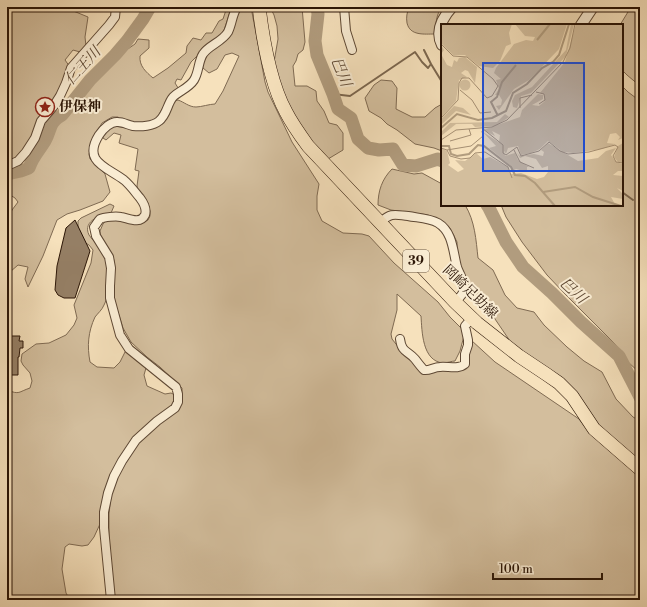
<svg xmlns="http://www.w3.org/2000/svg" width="647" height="607" viewBox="0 0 647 607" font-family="'Libre Bodoni','Noto Serif JP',serif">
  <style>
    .green { fill: #d3be9d; stroke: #7f6a52 }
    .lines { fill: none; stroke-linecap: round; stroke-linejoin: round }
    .stream { stroke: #7b664e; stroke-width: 2 }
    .river { stroke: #b19c7e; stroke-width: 13 }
    .building { fill: #957f65; stroke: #2b1506 }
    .minor-casing { stroke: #5e4834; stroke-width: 10 }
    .tertiary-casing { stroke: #5e4834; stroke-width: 12 }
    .primary-casing { stroke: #2b1506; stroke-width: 14 }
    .minor { stroke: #f9ecd3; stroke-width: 8 }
    .tertiary { stroke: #f9ecd3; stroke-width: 10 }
    .primary { stroke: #f6e1bc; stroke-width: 13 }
    .labels { text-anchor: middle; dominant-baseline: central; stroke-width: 4; stroke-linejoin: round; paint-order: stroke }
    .shield { fill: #f9ecd3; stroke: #695644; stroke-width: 1 }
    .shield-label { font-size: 13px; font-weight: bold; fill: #2b1506 }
    .poi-label { font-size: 14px; font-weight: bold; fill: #2b1506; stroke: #f9ecd3; text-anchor: start }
    .street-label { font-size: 14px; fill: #2b1506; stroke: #f9ecd3 }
    .water-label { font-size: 15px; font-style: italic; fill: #614b36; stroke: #f9ecd3 }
    .inset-river { fill: none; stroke: #b19c7e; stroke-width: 2 }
    .inset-road { fill: none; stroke: #a58f73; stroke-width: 1 }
    .view { fill: #1d4ed8; fill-opacity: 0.15; stroke: #1d4ed8; stroke-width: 2 }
    .inset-edge { fill: none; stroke: #2b1506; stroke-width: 2 }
  </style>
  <rect width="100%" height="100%" fill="#f6e1bc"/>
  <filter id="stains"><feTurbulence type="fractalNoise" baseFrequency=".005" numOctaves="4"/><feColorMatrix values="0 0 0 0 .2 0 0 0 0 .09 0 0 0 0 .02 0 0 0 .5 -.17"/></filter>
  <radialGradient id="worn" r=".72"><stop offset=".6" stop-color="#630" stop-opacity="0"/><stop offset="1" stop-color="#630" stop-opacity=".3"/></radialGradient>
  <!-- green -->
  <path class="green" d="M7,7H72L71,10L88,17L85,37L86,46L80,52L73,50L65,60L70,67L63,83L34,136L16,160L7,163Z
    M230,7H234L230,12L224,30L221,35L212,41L191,62L181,80L177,79L175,83L180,91C167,101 164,104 156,120L142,124L123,121L118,117H112L102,123L95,135L89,154L90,159L105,174L110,192L103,201L80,210L67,214L57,220L43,256L28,287L25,279L28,267L18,265L10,272L7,271V223L12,210L18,202L15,198L7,193V177L16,175L27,171L30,168L33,162L43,149L54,125L58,120L67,115L73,105L85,93L91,83L108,69L114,60L122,53L135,44L138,39L149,40V48L140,56C139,66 146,72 153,78L168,68L186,53L187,46L193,38L201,40L206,33H212L219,21L223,19L226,10Z
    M239,7H251L265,82L268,92L292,142L319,184L317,196V210L322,221L343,233L362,234L369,236L394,263L438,302L450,317L465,332L460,351L455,361C452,361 447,363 443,363C422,361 422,331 421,316L397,294V310L391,334L392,339L404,354L411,358L419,370L460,369L471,340L495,362L579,419L586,428L596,435L640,476V600H114L109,537V514L111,496L115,482L125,464L137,445L182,399V388L160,367L147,357L131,342L123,328L113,296L114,260L106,247L101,238L100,231L103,224L107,220L113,219L138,224L148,220L150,216V211L148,204L138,190L137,186L139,171L135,170L138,149L119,143L121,135L114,133L106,140L103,138L104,133L114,126L133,129L154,126L172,102L178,100C184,102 189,107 196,107C201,107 210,104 215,104L223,91L239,56L232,53L225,55L217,69L209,73L203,68L202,58L222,40Z
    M270,7H302L305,42L303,50L298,54L296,61L293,66L295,86H307L316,91L317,101L324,111L329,123L337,125L343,133V150L328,159L298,128L273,68L278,39L277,26L274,15Z
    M409,7H442C436,14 436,24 435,34C424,34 410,36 407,23C406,17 407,13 409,7Z
    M631,7H640V86L627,75L622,70V25H620Z
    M381,80L392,81L397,88L396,109L412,117H425L435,108L442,104V151L434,148L415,144L397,130L387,124L381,118L369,111L365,98L374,85Z
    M622,86L628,92L640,101V373L628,362L615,344L566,295L547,275L522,242L506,217L501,205H622Z
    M392,169L414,174L422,173L442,184V205H465C475,221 476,240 478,258L493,270L505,295L517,308L534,312L544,325L567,347L584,361L602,372L616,399L633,417L640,421V463L512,344L495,319L489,307H479L468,288L461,269L457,249V242L450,228L440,220L428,215L391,210L378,205C378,191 382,179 392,169Z
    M110,204L114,206L111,213C102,215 82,220 89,235C92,240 98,244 101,249C105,254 108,262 109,269C109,276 108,299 104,305C102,310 98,313 95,317C88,332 87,346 90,362L97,367L114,368L120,362L126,350L146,368L144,375L147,386L165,394L171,393L175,395V401L172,405L117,464L100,524L94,537L88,545L82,546L69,544L65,547L62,569L66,593L70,600H7V390C20,395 18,392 30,388L32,381L30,373L23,365L21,361L22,354L36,344L49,343L66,335L74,325L77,318L74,305L91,263L93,250L89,245L84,242L78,228V221L81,218Z"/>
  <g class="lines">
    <!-- stream -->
    <path class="stream" d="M424,50L431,64
      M333,94L350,96L415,52L422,62L428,68L431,64L442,82
      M622,192L633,200"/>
    <!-- river -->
    <path class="river" d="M317,7L318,14L315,41L317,55L333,94L338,109L351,118L358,139L368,148L379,150L393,149L403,165L416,166L438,159L442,161
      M7,174L21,171L29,168C33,156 39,151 45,141C48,136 49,131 51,126C53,121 57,118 62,115L90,80L115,55L127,41L143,19L150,7
      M487,205L489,208L506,242L523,267L552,293L581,322L619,356L640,397"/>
  </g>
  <!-- building -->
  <path class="building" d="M75,220L90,251L75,298H64L58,295L55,290L57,266L66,228Z
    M7,336H20L19,341H23V348H20L19,357H18V375H7Z"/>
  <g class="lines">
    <!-- minor casing -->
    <g class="minor-casing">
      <path id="minor" d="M344,7L346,31L352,50
        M7,166L18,161L26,152L35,138L41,121L53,107L60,96L66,83L71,68L109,25L115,17L116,7
        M381,222C391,212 396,215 408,216C418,218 429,218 438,223C453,232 453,252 457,267C459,273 464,280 464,287C465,293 459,298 455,302
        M400,339C402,353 407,350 415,359C418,363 421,367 424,370C429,371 434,367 440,367C448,366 458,370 465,364V354L468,345V340L465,326L472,318
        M111,600L104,528V512L108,493L114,476L122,461L136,440L157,421L175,408L178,402V394L176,387L129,349L120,335L110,298V286L111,268L109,257L96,236L94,227C96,225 98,221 100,219C104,217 116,216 121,217C128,218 140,225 145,215C147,209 143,202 140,198C135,192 130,185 124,180C107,167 82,162 99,135C103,129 111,121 118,122C123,122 128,125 133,126C141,127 153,126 159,121C167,115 167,104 173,97C179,91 189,88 194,80C199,72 198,62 203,54C209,45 222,42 228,32C232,24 232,15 237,7"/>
    </g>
    <!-- tertiary casing -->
    <g class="tertiary-casing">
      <path id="tertiary" d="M581,25L593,7
        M442,45C435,31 443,17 452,7"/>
    </g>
    <!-- primary casing -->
    <g class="primary-casing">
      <path id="primary" d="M259,7C263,40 270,83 286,112C292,124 300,135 308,146L455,302L477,323L519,356L546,374L559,383L572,396L594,429L640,469"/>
    </g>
    <!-- minor -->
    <use href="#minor" class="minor"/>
    <!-- tertiary -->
    <use href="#tertiary" class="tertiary"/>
    <!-- primary -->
    <use href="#primary" class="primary"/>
  </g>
  <!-- icons -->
  <defs>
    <g id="sight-ring" transform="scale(1)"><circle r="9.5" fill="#f9ecd3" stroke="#8f2418" stroke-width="1.5"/><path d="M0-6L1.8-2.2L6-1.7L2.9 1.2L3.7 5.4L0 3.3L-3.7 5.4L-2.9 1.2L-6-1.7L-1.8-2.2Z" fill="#8f2418"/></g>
  </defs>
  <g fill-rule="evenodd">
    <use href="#sight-ring" x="45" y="107"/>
  </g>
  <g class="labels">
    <!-- shield labels -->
    <rect class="shield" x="403" y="250" width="26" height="22" rx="3"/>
    <g class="shield-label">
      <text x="416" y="261">39</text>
    </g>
    <!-- poi labels -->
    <g class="poi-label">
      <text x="59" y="107">伊保神</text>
    </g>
    <!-- street labels -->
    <g class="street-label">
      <text transform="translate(470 292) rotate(44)">岡崎足助線</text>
    </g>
    <!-- water labels -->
    <g class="water-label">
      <text transform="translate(83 66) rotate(-48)">仁王川</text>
      <text transform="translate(341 72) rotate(68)">巴川</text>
      <text transform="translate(573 291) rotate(43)">巴川</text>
    </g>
  </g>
  <!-- overview -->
  <g transform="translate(441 24)">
    <rect width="182" height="182" fill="#f6e1bc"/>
    <path d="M0,0H71L68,9L70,20L65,22L59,37L52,44L38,42L24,31H12L0,19ZM74,0H126L118,25L88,56L73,65L58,86L55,82L60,81L61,76L58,71H54L58,65L55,56L60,55L53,49L55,44L73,20L85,16L92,17L94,13L84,12ZM130,0H133L125,32L90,69L80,72L76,84L72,83L71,77L74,71L91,63L125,26ZM135,0H182V114L177,116L179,113L175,109L169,110L166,119L174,120L161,125L132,129L122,128L107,117L99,125L90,129L80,131L77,122L67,124L65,130L58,118L59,111L51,107L54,112L42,106L79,93L81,86L97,70L102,71V75L91,81L98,82L104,77L103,70L99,69L124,38ZM0,21L3,26L0,30L6,41L11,43L13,36L16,38L18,34L24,33L36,43L34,59L27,47L24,46L20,49L26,53L18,56L15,77L0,93ZM18.5 61a5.5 5.5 0 1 1 11 0a5.5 5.5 0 1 1-11 0ZM13,82L22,84L30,91L15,87L0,101V95ZM64,90L68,93L55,102L34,103L31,100H15L0,112V108L9,99L56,98ZM42,108L62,121L64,132L74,129L77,136L88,143H86V148L75,145L71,147L70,142L48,124L55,122ZM107,119L137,137L157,134L165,127L175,124L170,131L175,138L181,140L182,147H177L172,151L182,152V167L176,164L182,170V175L170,173L175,182H0V124L6,127L9,139L7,141L17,148L23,145L14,136L24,137L35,129L42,135L49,133L67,143L69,150L80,149L96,155L103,153L107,148V142L101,144L95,135L84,132L79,134L76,129L79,132L93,130L102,132L103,128L100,126ZM182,119V139L177,138L173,133L177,122Z" fill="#d3be9d"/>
    <path class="inset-river" d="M96,16L109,0M57,92L50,78L56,73L61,58L75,41M0,104L16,90L37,96L51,94L65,87L72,69L86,60L101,44L112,38L118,31L128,0M0,122H8L10,130L16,132L28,130L37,121L43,122L70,143L74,151L84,152L94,159L114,182M102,168L134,163L152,173L180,182"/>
    <path class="inset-road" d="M0,20L12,32L26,33L52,55L57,62L51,72L46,74L28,54H21L18,59L17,76L0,94M19,66L31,76L39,89L50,88M95,68L103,70L104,76L98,80M79,84V74L91,71M41,104L62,121V129L65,131L76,123L80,132L98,127L108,118L119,127L127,130L148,128L174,121L177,123L172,132L175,138L182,139M0,116L15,106L51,103L66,96L122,38L129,24L134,0M9,117L30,111L28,105M0,124L6,126L30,122L42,112L41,107M6,126L9,132L20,135L29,134L34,129L44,128L67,143L71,154M73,126L79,138L93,144"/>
    <path class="view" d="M42,39H143V147H42Z"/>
    <rect width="182" height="182" class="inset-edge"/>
  </g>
  <!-- margin -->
  <rect width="647" height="607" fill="none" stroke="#f6e1bc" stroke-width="24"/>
  <rect x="8" y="8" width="631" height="591" fill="none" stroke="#2b1506" stroke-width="2"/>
  <rect x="12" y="12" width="623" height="583" fill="none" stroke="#2b1506"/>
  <!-- scale -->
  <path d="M493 573v6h109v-6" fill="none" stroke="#2b1506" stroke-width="2"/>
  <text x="499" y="573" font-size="12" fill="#2b1506" stroke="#f9ecd3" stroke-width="3" paint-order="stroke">100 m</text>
  <rect width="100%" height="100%" filter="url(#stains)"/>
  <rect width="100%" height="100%" fill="url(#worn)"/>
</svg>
